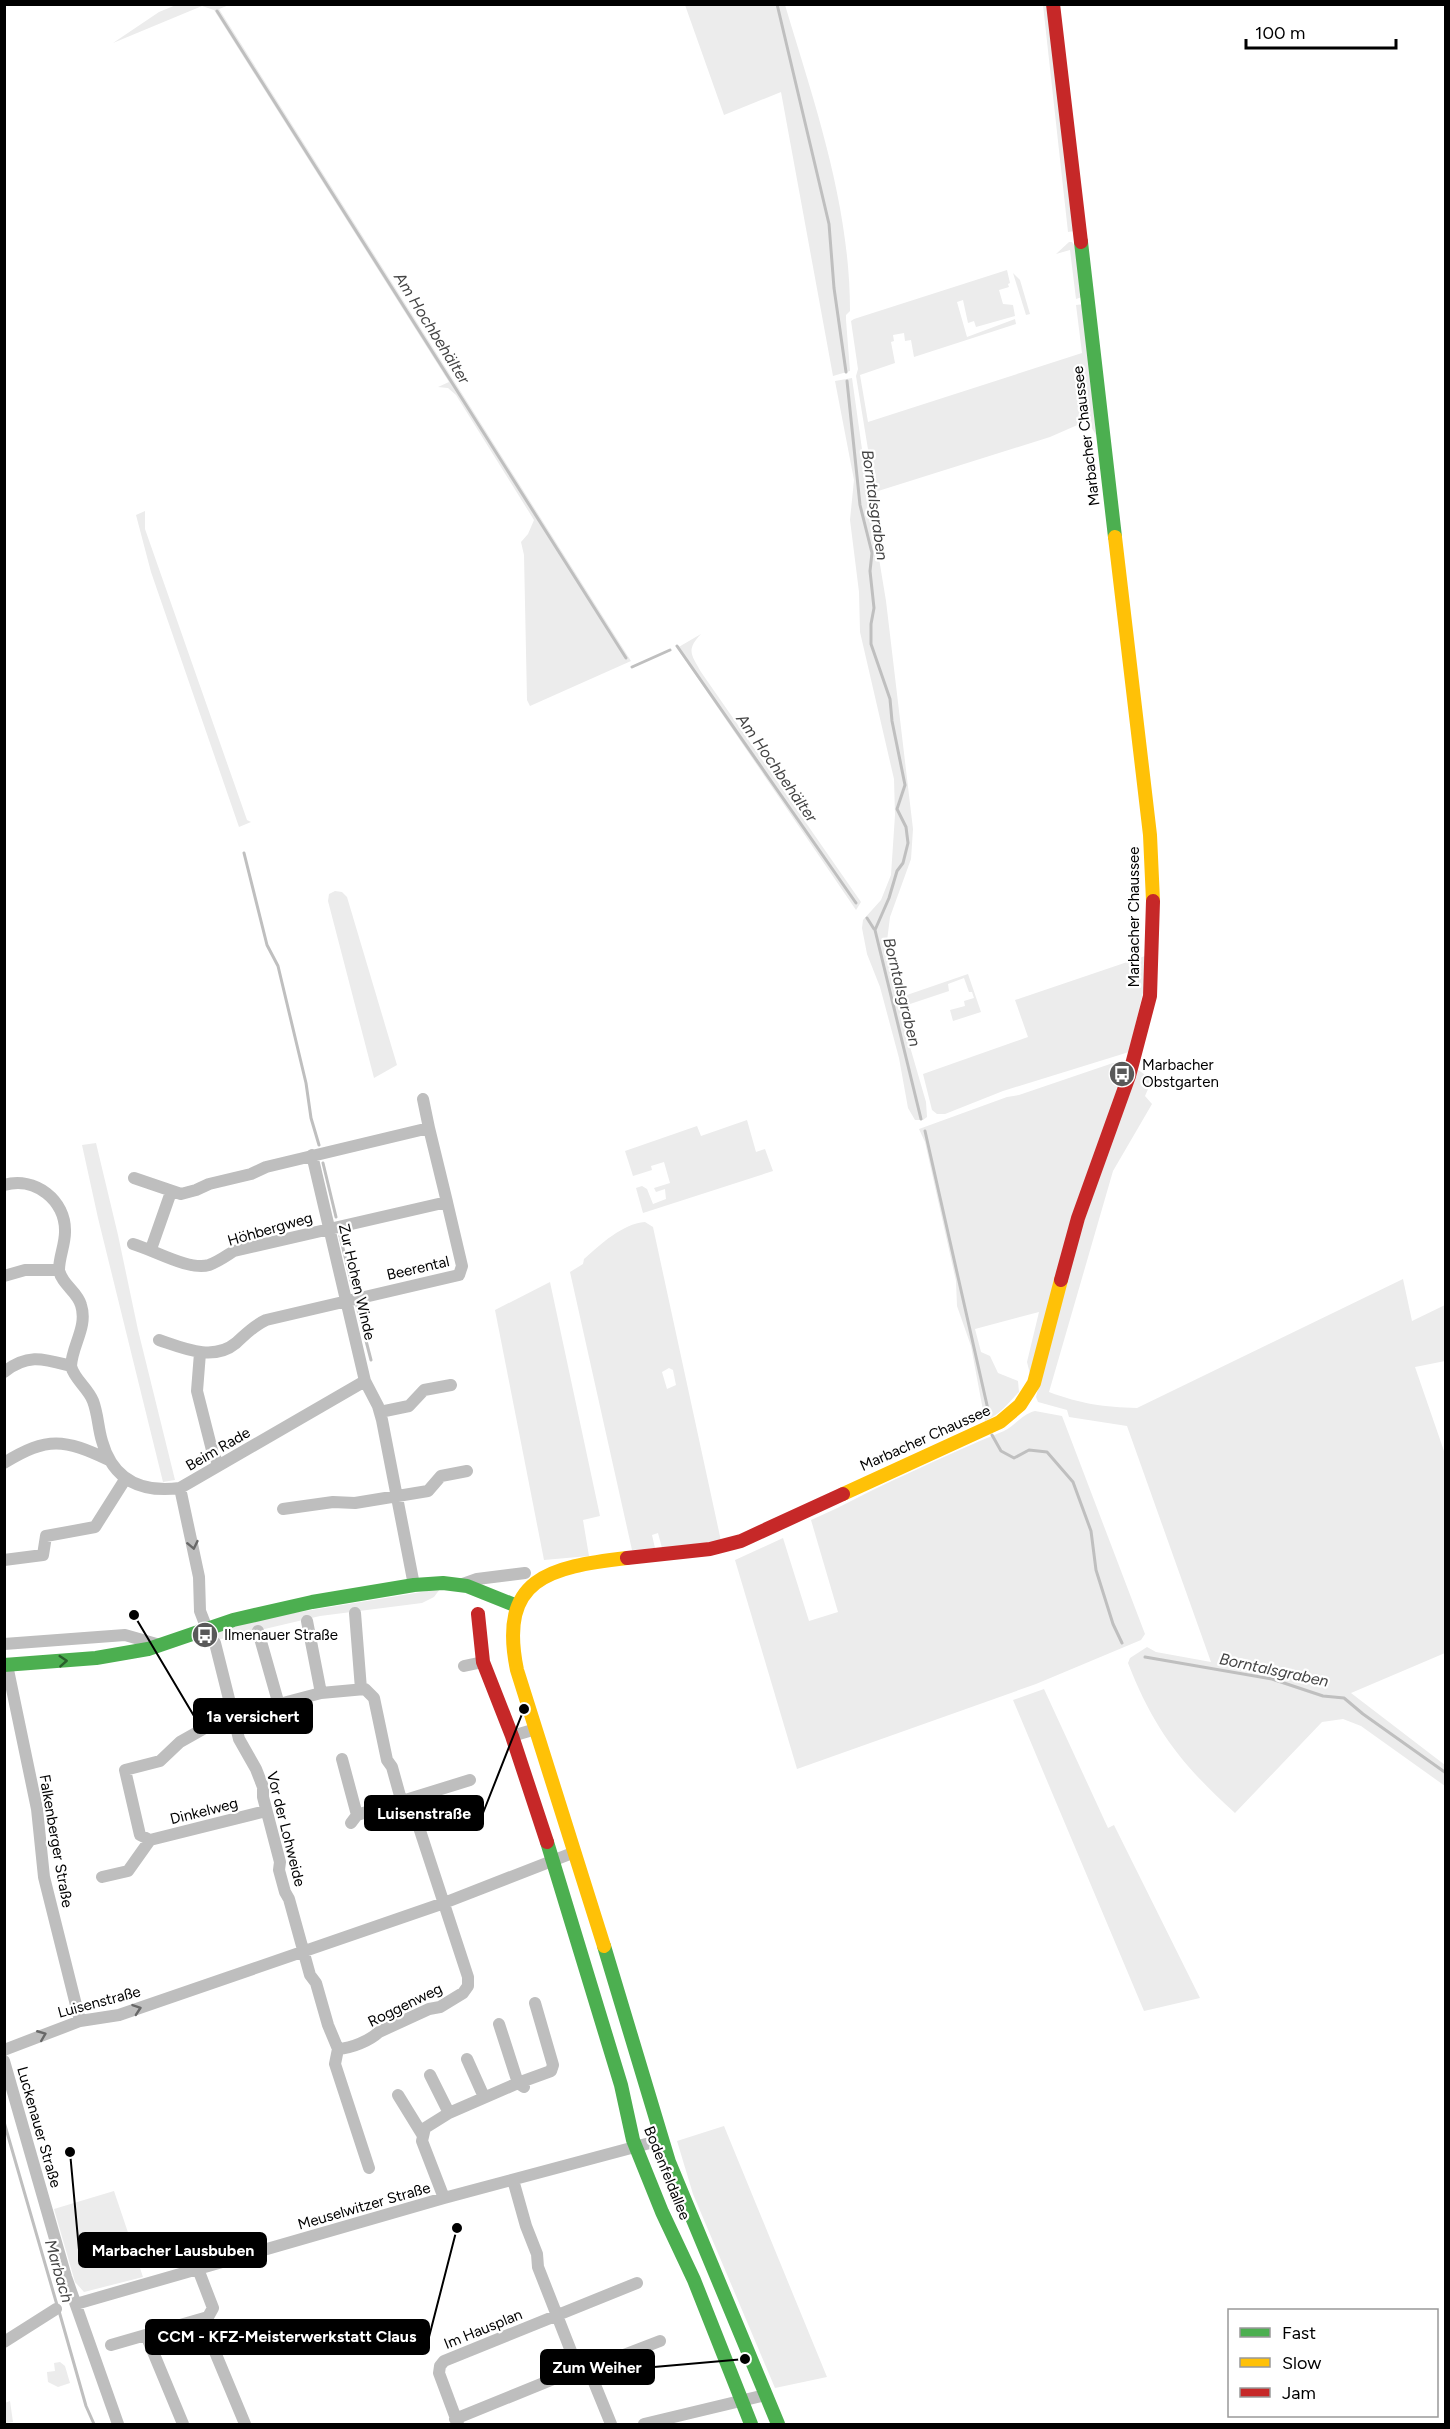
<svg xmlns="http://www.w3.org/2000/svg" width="1450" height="2429" viewBox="0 0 1450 2429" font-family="Figtree,sans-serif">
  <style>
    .green { fill: #ececec; fill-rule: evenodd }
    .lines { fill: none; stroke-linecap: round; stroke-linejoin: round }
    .stream { stroke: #bfbfbf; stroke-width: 3 }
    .street { stroke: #bebebe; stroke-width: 12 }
    .fast { stroke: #4caf50; stroke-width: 14 }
    .slow { stroke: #ffc107; stroke-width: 14 }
    .jam { stroke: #c62828; stroke-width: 14 }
    .oneway { stroke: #686868 }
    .oneway2 { stroke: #2a602c }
    .labels { text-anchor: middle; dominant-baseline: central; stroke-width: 4.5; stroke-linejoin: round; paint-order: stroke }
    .street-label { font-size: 15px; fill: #000; stroke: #fff }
    .poi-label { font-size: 15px; fill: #000; stroke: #fff; text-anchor: start }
    .water-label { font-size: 16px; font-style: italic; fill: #444; stroke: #fff }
    .leader { fill: none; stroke: #000; stroke-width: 2 }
    .callout-dot { fill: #000; stroke: #fff; stroke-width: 2 }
    .callout { fill: #000; stroke: #000; stroke-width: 2 }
    .callout-label { font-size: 16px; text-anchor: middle; font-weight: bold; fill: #fff }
  </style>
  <rect width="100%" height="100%" fill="#fff"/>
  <!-- green -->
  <path class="green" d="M176,5H229L219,9L631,661L530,706L527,700L524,555L521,542L528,534L534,520L456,395L448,388L438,387L449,382L214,10L202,6L113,43L159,12Z
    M685,5H785C815,105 850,205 850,311L846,315V320L850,371L833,376L781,92L724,115Z
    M1043,5H1049L1075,231L1068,232Z
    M1069,242H1072L1077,250L1082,297L1076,299L1070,250L1056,254Z
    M1007,270L1010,283L1008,284L1009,287L999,290L1003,304L1013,305L1015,316L976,327L974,321L968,323L963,300L957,302L967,337L1015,319L1016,324L914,357L911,340L905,341L904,333L893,335L894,341L891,342L895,363L860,375L868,422L1082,353L1076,305L1084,304L1096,435L1090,425L1082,423L1050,437L875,492L856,376L858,369L851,321L854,319Z
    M1013,273L1020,280L1030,314L1026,315Z
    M852,378L868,492L886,601L913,829L911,859L890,917L886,949L904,1026L926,1102L927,1117L923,1120H915L908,1108L899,1058L880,987L867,954L862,928L863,920L881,900L891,875L895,815L894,779L860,632L859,592L850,520L854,480L835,381Z
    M145,511V529L247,820L251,822L239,827L151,572L136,515Z
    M701,634C686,650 691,654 701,672L861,902L856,910L677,648Z
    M335,891L342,892L347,897L397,1065L374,1078L328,901L329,894Z
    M1145,956V984L1129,1052L1003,1091L945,1114H937L932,1110L923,1074L1028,1037L1015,1000Z
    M968,974L981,1012L953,1021L950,1010L965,1006L964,1001L974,998L972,992H969L964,978L948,984L949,991L907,1005L904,996Z
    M1113,1063L1116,1067L1124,1063L1118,1082L1119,1087L1030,1374L1027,1362L1039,1312L975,1329L981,1352L990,1356L998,1373L1018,1381L1019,1392C1008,1403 1001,1414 985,1421L971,1346L957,1306L956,1281L925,1142L919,1129L1007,1097L1019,1095Z
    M1137,1069L1152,1080L1145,1096L1152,1104L1113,1171L1049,1392C1081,1404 1104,1407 1137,1408L1403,1279L1412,1321L1445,1305V1361L1415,1367L1445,1454V1653L1351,1693L1445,1765V1786L1361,1726L1343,1719L1322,1722L1235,1813C1183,1766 1154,1730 1128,1663L1130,1658L1147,1647L1156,1652L1211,1662L1127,1426L1069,1417L1067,1410L1038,1402L1036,1397L1069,1265Z
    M747,1120L756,1152L765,1149L773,1171L643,1213L636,1188L642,1186L647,1189L653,1204L666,1199L665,1189L656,1192L654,1188L670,1183L664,1162L651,1166L652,1170L633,1176L625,1151L697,1126L701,1136Z
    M96,1143L118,1235L138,1330L175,1480L163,1482L98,1218L82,1145Z
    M645,1222L653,1227L721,1541L662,1548L658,1533L652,1535L655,1548L632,1550L570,1272L583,1264L584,1259C601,1244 622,1224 645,1222ZM669,1368L673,1370L676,1385L667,1389L662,1372Z
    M550,1282L600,1516L583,1520L589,1556L544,1560L495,1310Z
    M1035,1411L1062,1416L1145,1634L1141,1640L1036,1684L797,1769L735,1560L783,1538L809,1621L838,1612L811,1520C844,1506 874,1488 907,1474C939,1459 972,1444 1004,1431C1016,1425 1022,1414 1035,1411Z
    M440,1589L434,1597L422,1603L320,1616L213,1641L211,1633L263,1618Z
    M1044,1689L1108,1828L1114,1825L1200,1998L1144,2011L1013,1700Z
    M724,2126L827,2377L775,2388L693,2194L677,2141Z
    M114,2191L143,2277L84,2292L75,2282L54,2209Z
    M60,2362L65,2366L70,2383L58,2387L48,2382L47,2372L55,2371L54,2363Z
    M10,2401L13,2422L5,2423V2403Z"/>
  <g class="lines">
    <!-- stream -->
    <path class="stream" d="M777,4L829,224L834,288L846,372
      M217,11L626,658
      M847,381L860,505L872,553L870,571L874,608L871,624V644L890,699L892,721L905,785L897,809L906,827L908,843L903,863L897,871L889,898L875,930L921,1119
      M677,646L856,903
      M632,667L670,650
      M244,853L267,945L278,966L306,1083L311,1118L319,1145
      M867,918L874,929
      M925,1131L989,1414
      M323,1163L336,1217
      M340,1236L353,1289
      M357,1306L371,1360
      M992,1435L1001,1451L1014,1458L1029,1450L1047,1452L1073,1482L1091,1531L1096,1570L1113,1624L1122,1643
      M1145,1657L1272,1679L1323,1696L1344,1698L1363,1714L1446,1773
      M4,2122L57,2305
      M59,2311L86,2406L94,2424"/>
    <!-- street -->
    <path class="street" d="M312,1155L365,1381L378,1406L382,1420L414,1585
      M134,1178L181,1194L196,1190L209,1184L251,1174L266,1167L429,1128L423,1099
      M4,1185C35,1176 66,1200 65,1232C65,1245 59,1257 59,1270
      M133,1244C154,1250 189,1271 209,1265C218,1262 226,1256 234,1251L447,1202L429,1128
      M151,1249L171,1192
      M4,1276L25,1270H59C62,1285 77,1291 81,1305C88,1327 72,1345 71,1366
      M159,1340C183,1348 213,1362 236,1343C246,1334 253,1326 266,1320L459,1275L462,1266L447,1202
      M200,1353L197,1391L213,1454L219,1465
      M4,1372C28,1353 44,1359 71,1366C74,1379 88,1388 93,1401C98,1414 98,1428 102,1441C113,1481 142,1493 180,1488L365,1381
      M380,1412L409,1406L424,1390L451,1385
      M4,1463C48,1436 64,1439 109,1460
      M180,1488L199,1577L200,1611L207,1629
      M283,1509L333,1502L355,1503L428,1491L441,1476L467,1471
      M4,1560L43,1555L46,1536L95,1527L126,1478
      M460,1585L477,1579L525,1573
      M355,1613L361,1689
      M307,1621L321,1693
      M258,1631L279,1705
      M215,1643L239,1739L256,1769L263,1787V1797L280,1862L279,1870L285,1892L289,1899L310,1975L316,1983L328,2025L338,2049L335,2064L369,2168
      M4,1644L125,1635L160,1645
      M7,1665L37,1809L44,1877L80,2021
      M464,1666L483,1662
      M512,1736L536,1729
      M342,1759L357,1815
      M266,1811L150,1840L140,1835L125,1770L160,1761L180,1742L219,1720L321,1693L365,1689L374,1698L387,1760L392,1767L402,1803
      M351,1823L357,1815L470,1780
      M102,1877L128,1871L150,1840
      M499,2024L518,2083L551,2071L553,2065L535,2003
      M338,2049C352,2048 369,2041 379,2032L429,2009L440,2007L463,1993L468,1986V1977L410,1800
      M4,2050L80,2021L119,2015L444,1903L575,1852
      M467,2059L484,2097
      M4,2061L66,2277L118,2424
      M430,2075L449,2113
      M398,2095L422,2134
      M513,2180L526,2226L537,2254L538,2267L578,2369L591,2375L611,2424
      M444,2198L422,2141L425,2128L449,2113L518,2083L524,2087
      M76,2304L444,2198L661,2140
      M208,2317L204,2323L205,2328L245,2424
      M146,2335L183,2424
      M4,2342L56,2309
      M111,2345L208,2317L213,2308L198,2269
      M582,2371L660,2341
      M455,2419L578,2369
      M458,2424L439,2373L440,2366L444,2361L637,2283
      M644,2424L765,2395"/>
    <!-- fast -->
    <path class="fast" d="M1081,242L1115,537
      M4,1665L96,1658L148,1649L233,1620L312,1602L414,1585L443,1583L467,1586L517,1606
      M547,1842L621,2085L633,2140L662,2212L694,2280L751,2424
      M604,1946L669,2162L778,2424"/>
    <!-- slow -->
    <path class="slow" d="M1115,537L1150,835L1153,901
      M843,1494L1000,1422L1020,1405L1034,1383L1061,1280
      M604,1946L517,1670C498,1578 549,1567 627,1558"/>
    <!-- jam -->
    <path class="jam" d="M1053,4L1081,242
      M1061,1280L1078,1218L1129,1076L1150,996L1153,901
      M627,1558L710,1549L741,1541L843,1494
      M478,1614L483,1662L512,1736L547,1842"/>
  </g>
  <!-- one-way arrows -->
  <defs><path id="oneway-chevron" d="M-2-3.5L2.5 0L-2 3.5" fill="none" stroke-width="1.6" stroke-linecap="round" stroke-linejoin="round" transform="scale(1.5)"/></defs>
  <g class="oneway">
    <use href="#oneway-chevron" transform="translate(193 1545) rotate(78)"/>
    <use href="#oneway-chevron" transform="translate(137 2009) rotate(-19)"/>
    <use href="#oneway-chevron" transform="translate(42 2035) rotate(-22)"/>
  </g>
  <use class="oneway2" href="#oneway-chevron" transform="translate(63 1661) rotate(-4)"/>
  <!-- icons -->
  <defs>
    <g id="bus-disc" transform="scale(1.35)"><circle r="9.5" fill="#595959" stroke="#fff"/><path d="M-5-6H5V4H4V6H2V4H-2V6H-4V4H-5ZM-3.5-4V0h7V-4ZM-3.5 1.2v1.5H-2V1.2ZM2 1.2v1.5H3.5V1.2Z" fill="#fff"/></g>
  </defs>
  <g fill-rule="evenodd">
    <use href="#bus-disc" x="1122" y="1074"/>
    <use href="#bus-disc" x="205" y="1635"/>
  </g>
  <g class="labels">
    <!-- street labels -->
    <g class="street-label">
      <text transform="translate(1086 436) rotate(-97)">Marbacher Chaussee</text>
      <text transform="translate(1134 917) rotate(-90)">Marbacher Chaussee</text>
      <text transform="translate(270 1229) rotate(-16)">Höhbergweg</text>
      <text transform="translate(418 1268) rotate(-13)">Beerental</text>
      <text transform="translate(357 1282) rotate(77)">Zur Hohen Winde</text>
      <text transform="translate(925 1438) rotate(-24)">Marbacher Chaussee</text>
      <text transform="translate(218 1449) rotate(-30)">Beim Rade</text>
      <text transform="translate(204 1811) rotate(-14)">Dinkelweg</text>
      <text transform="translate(286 1829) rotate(76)">Vor der Lohweide</text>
      <text transform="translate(56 1841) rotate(80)">Falkenberger Straße</text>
      <text transform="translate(99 2002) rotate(-15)">Luisenstraße</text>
      <text transform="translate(405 2005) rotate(-26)">Roggenweg</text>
      <text transform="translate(39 2127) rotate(74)">Luckenauer Straße</text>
      <text transform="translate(667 2173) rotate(68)">Bodenfeldallee</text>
      <text transform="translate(364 2206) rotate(-16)">Meuselwitzer Straße</text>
      <text transform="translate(483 2329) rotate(-22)">Im Hausplan</text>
    </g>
    <!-- poi labels -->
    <g class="poi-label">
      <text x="1142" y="1065">Marbacher<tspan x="1142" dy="17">Obstgarten</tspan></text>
      <text x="224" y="1635">Ilmenauer Straße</text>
    </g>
    <!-- water labels -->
    <g class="water-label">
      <text transform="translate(432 328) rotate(58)">Am Hochbehälter</text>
      <text transform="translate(875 505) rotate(82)">Borntalsgraben</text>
      <text transform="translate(777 768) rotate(55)">Am Hochbehälter</text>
      <text transform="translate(902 992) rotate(76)">Borntalsgraben</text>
      <text transform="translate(1274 1670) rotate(12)">Borntalsgraben</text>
      <text transform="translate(59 2271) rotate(74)">Marbach</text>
    </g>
  </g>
  <!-- callouts -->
  <path class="leader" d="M134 1615L194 1716M524 1709L483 1813M70 2152L79 2250M457 2228L429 2337M745 2359L654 2367"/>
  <g class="callout-dot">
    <circle cx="134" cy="1615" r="6"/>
    <circle cx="524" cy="1709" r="6"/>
    <circle cx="70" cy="2152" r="6"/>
    <circle cx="457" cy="2228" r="6"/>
    <circle cx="745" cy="2359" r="6"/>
  </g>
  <g class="callout">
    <rect x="194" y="1699" width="118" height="34" rx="6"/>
    <rect x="365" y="1796" width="118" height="34" rx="6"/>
    <rect x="79" y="2233" width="187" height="34" rx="6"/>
    <rect x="146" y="2320" width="283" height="34" rx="6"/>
    <rect x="541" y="2350" width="113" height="34" rx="6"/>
  </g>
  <g class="callout-label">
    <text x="253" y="1722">1a versichert</text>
    <text x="424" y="1819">Luisenstraße</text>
    <text x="173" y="2256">Marbacher Lausbuben</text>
    <text x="287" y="2342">CCM - KFZ-Meisterwerkstatt Claus</text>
    <text x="597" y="2373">Zum Weiher</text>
  </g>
  <!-- border -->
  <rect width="1450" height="2429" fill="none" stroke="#000000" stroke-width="12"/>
  <!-- legend -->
  <rect x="1228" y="2309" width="210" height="108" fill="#ffffff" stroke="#999999" stroke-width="1.5"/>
  <rect x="1240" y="2328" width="30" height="9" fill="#4caf50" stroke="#999999" stroke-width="1.5"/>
  <text x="1282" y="2339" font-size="18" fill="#000000">Fast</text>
  <rect x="1240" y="2358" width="30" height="9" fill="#ffc107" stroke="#999999" stroke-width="1.5"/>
  <text x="1282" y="2369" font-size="18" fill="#000000">Slow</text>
  <rect x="1240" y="2388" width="30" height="9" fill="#c62828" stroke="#999999" stroke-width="1.5"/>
  <text x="1282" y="2399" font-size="18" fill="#000000">Jam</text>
  <!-- scale -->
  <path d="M1246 39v9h150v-9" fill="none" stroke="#000000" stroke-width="3"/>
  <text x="1255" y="39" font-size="18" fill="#000000" stroke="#ffffff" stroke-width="4.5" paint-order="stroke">100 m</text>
</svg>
